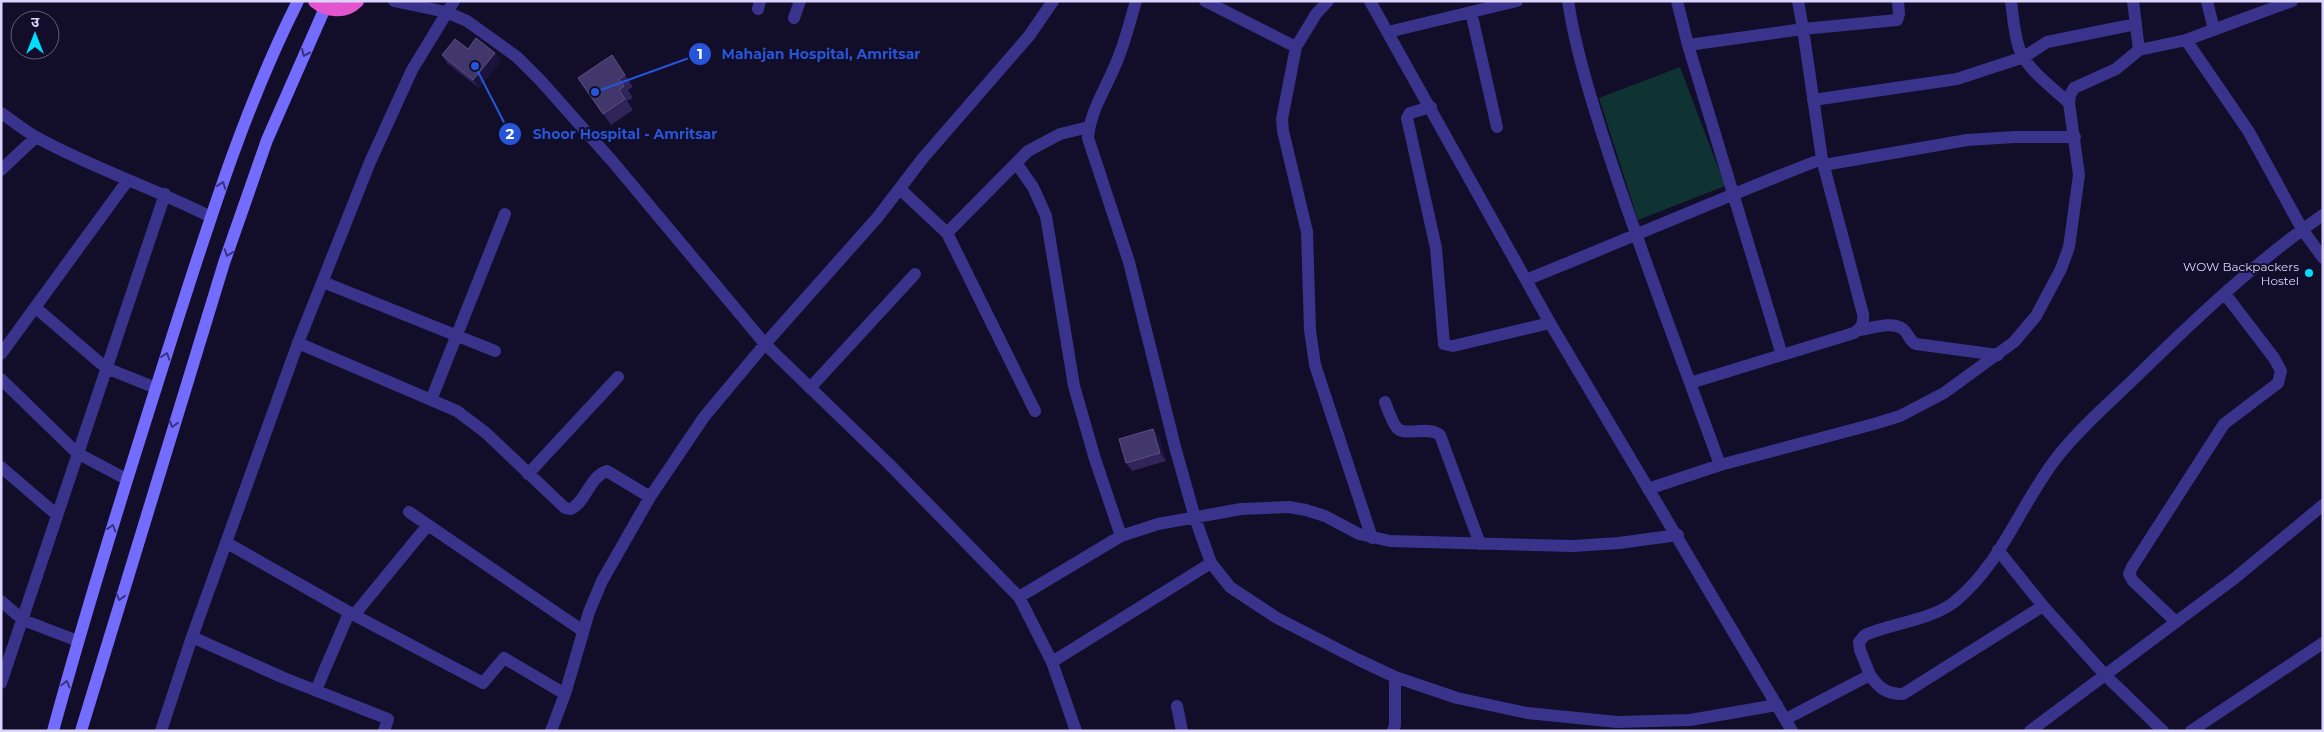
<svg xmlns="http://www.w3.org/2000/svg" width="2324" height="732" viewBox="0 0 2324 732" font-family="Montserrat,'Noto Sans Devanagari',sans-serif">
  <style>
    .green { fill: #0f3333 }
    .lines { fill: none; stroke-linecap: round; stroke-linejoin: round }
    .minor { stroke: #39338c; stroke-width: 12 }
    .tertiary { stroke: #39338c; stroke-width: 12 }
    .secondary { stroke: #746bff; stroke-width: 12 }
    .trunk { stroke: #e355ce; stroke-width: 14 }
    .wall { fill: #302458 }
    .shaded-wall { fill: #1c133d }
    .building { fill: #42376a; stroke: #5a5081 }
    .oneway { stroke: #39337e }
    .poi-dot { fill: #0df; stroke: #120d28; stroke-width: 2 }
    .labels { text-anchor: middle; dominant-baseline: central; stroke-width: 4; stroke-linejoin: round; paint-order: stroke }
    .poi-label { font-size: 12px; fill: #dbd4ff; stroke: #120d28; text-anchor: end }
    .leader { fill: none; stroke: #2655da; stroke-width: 2 }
    .callout-dot { fill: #2655da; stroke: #120d28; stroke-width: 2 }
    .mark-label { font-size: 15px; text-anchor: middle; font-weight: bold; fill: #fff }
    .callout-label { font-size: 14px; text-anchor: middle; font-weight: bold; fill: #2655da; stroke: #120d28; stroke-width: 4; stroke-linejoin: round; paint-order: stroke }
  </style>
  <rect width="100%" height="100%" fill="#120d28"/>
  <!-- green -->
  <path class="green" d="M1680,67L1725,186L1638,220L1599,98Z"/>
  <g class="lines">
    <!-- minor -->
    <path class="minor" d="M394,1L446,12L467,21L517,57L541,81L613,162L765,344L889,464L1019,597L1052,662L1076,731
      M1136,1C1130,21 1125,42 1117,61C1107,87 1090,110 1088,138L1129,262L1175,447L1195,518L1211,563L1230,587L1277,618L1359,660L1395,677L1457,698L1527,713L1617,722L1690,720L1777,705
      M1205,1L1296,47L1316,14L1328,1
      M1568,1C1576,53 1593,105 1609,155C1643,259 1683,362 1720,465
      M1677,1L1688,45L1803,29L1822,159L1863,314C1864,323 1862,328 1854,333L1690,383
      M1798,1L1803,29L1897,20L1899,14L1898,1
      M2011,1C2013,16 2014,33 2019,48C2027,70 2052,87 2069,103
      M2133,1L2139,50L2186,40L2292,1
      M2207,1L2214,30
      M758,9L760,1
      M1471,12L1497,127
      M794,18L800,1
      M1388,32L1517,1
      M2186,40L2249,132L2302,229L2323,258
      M1688,45L1782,355
      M1296,47L1282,119L1283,131L1307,232L1310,330L1315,365L1372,538
      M1813,100L1957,79L2024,57L2047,42L2136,24
      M1431,107L1410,113L1407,118L1436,248L1444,344L1453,346L1550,323
      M1,113C13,121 24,130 36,137C92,168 154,188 211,217
      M1016,163L1033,187L1046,216L1074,386L1095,459L1121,536
      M1824,165L1967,140L2015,137H2075
      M1,170L36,137
      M900,189L947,233L1028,151L1060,134L1089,127
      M947,233L1035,411
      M1528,279C1626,240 1723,197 1822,159
      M323,282L495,351
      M36,308L106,368L156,388
      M1860,330C1873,328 1892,321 1903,329C1909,334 1909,341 1916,344L1998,355
      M298,343L457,411L486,433L565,508L571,509C587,501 589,477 607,471L650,497
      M1,354L128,180
      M1,379L77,453L126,479
      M810,388L915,274
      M431,400L505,214
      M1385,402C1388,410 1392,422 1397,428C1405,437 1428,425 1440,435L1480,544
      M1,467L57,515
      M528,474L618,377
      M1648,489L1720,465L1874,424L1900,416L1944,393L2014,342L2036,316L2061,269L2069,247L2079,175L2069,103L2070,95L2074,88L2116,69L2139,50
      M409,512L583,631
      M227,543L354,615L483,683L504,658L565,694
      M1019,597L1121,536L1158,524L1241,509L1289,507L1306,510L1325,516L1359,534L1390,541L1573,546L1619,543L1678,535
      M1,601L23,620L78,641
      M2043,606L2105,675L2163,731
      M354,615L428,525
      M2176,622L2133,581L2129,574L2132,567L2224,424L2278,383L2281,371L2274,358L2225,294
      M192,637L284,678L388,719L384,731
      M1052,662L1211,563
      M1870,675C1879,688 1886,694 1903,694L2043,606L1998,550
      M1,683L165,194
      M316,690L349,613
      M1177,706L1182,731
      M1786,719L1870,675L1860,650L1859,642L1865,635C1892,623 1928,621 1953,603C2001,566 2021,502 2058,456C2080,428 2109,403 2135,378C2193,321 2255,262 2323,215
      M161,731L192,637L298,343L370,162L412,70L454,1
      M551,731L565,694L589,612L602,581L650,497L704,417L765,344L877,218L923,158L1029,36L1053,1
      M1393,731L1395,725V677
      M2030,731L2235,578L2323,505
      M2191,731L2323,643"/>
    <!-- tertiary -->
    <path class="tertiary" d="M1370,1L1550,323L1792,731"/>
    <!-- secondary -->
    <path class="secondary" d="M53,731C90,596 132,463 174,331C210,219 245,106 298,1
      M81,731L224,263L267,140L325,8"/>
    <!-- trunk -->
    <path class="trunk" d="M315,1C327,11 345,13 357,1"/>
  </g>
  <!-- wall -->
  <path class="wall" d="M468,49L495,53L501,61L479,88L447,63L442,55Z
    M612,55L633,87L628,90L633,98L627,101L633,110L611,125L578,78Z
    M1153,429L1159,437L1166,461L1132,471L1126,463Z"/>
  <!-- shaded-wall -->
  <path class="shaded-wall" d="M495,53L501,61L479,88L473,80Z
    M1153,429L1159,437L1166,461L1160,453Z"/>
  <!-- building -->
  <path class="building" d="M476,38L495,53L473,80L442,55L455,39L468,49Z
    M612,55L625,75L619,79L624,86L619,90L625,99L603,114L578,78Z
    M1153,429L1160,453L1126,463L1119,439Z"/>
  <!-- one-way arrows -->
  <defs><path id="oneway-chevron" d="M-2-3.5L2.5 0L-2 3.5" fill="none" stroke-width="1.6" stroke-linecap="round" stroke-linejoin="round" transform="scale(1.25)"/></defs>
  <g class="oneway">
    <use href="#oneway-chevron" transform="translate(305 53) rotate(114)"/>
    <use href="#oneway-chevron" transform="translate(222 185) rotate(-70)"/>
    <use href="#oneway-chevron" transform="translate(228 253) rotate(109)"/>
    <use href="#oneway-chevron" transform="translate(166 356) rotate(-72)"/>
    <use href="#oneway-chevron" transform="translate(173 424) rotate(107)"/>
    <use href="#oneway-chevron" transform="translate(112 528) rotate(-73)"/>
    <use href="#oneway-chevron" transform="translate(120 597) rotate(107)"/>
    <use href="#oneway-chevron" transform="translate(66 684) rotate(-75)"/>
  </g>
  <!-- markers -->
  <circle class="poi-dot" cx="2309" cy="273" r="5"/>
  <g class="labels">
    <!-- poi labels -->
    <g class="poi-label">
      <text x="2299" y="266">WOW Backpackers<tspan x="2299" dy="14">Hostel</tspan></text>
    </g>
  </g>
  <!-- callouts -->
  <path class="leader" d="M595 92L700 54M475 66L510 134"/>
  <g class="callout-dot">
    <circle cx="595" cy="92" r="5"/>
    <circle cx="475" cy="66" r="5"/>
    <circle cx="700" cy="54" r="12"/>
    <circle cx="510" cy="134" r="12"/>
  </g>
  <g class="mark-label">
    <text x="700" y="59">1</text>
    <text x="510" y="139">2</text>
  </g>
  <g class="callout-label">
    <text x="821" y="59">Mahajan Hospital, Amritsar</text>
    <text x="625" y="139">Shoor Hospital - Amritsar</text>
  </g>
  <!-- border -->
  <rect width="2324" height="732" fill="none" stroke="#dbd4ff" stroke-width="5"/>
  <!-- north arrow -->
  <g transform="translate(35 35)"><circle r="24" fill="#120d28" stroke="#625d7e"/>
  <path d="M0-4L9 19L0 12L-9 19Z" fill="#00ddff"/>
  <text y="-8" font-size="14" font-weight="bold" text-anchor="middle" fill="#dbd4ff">उ</text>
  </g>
</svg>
